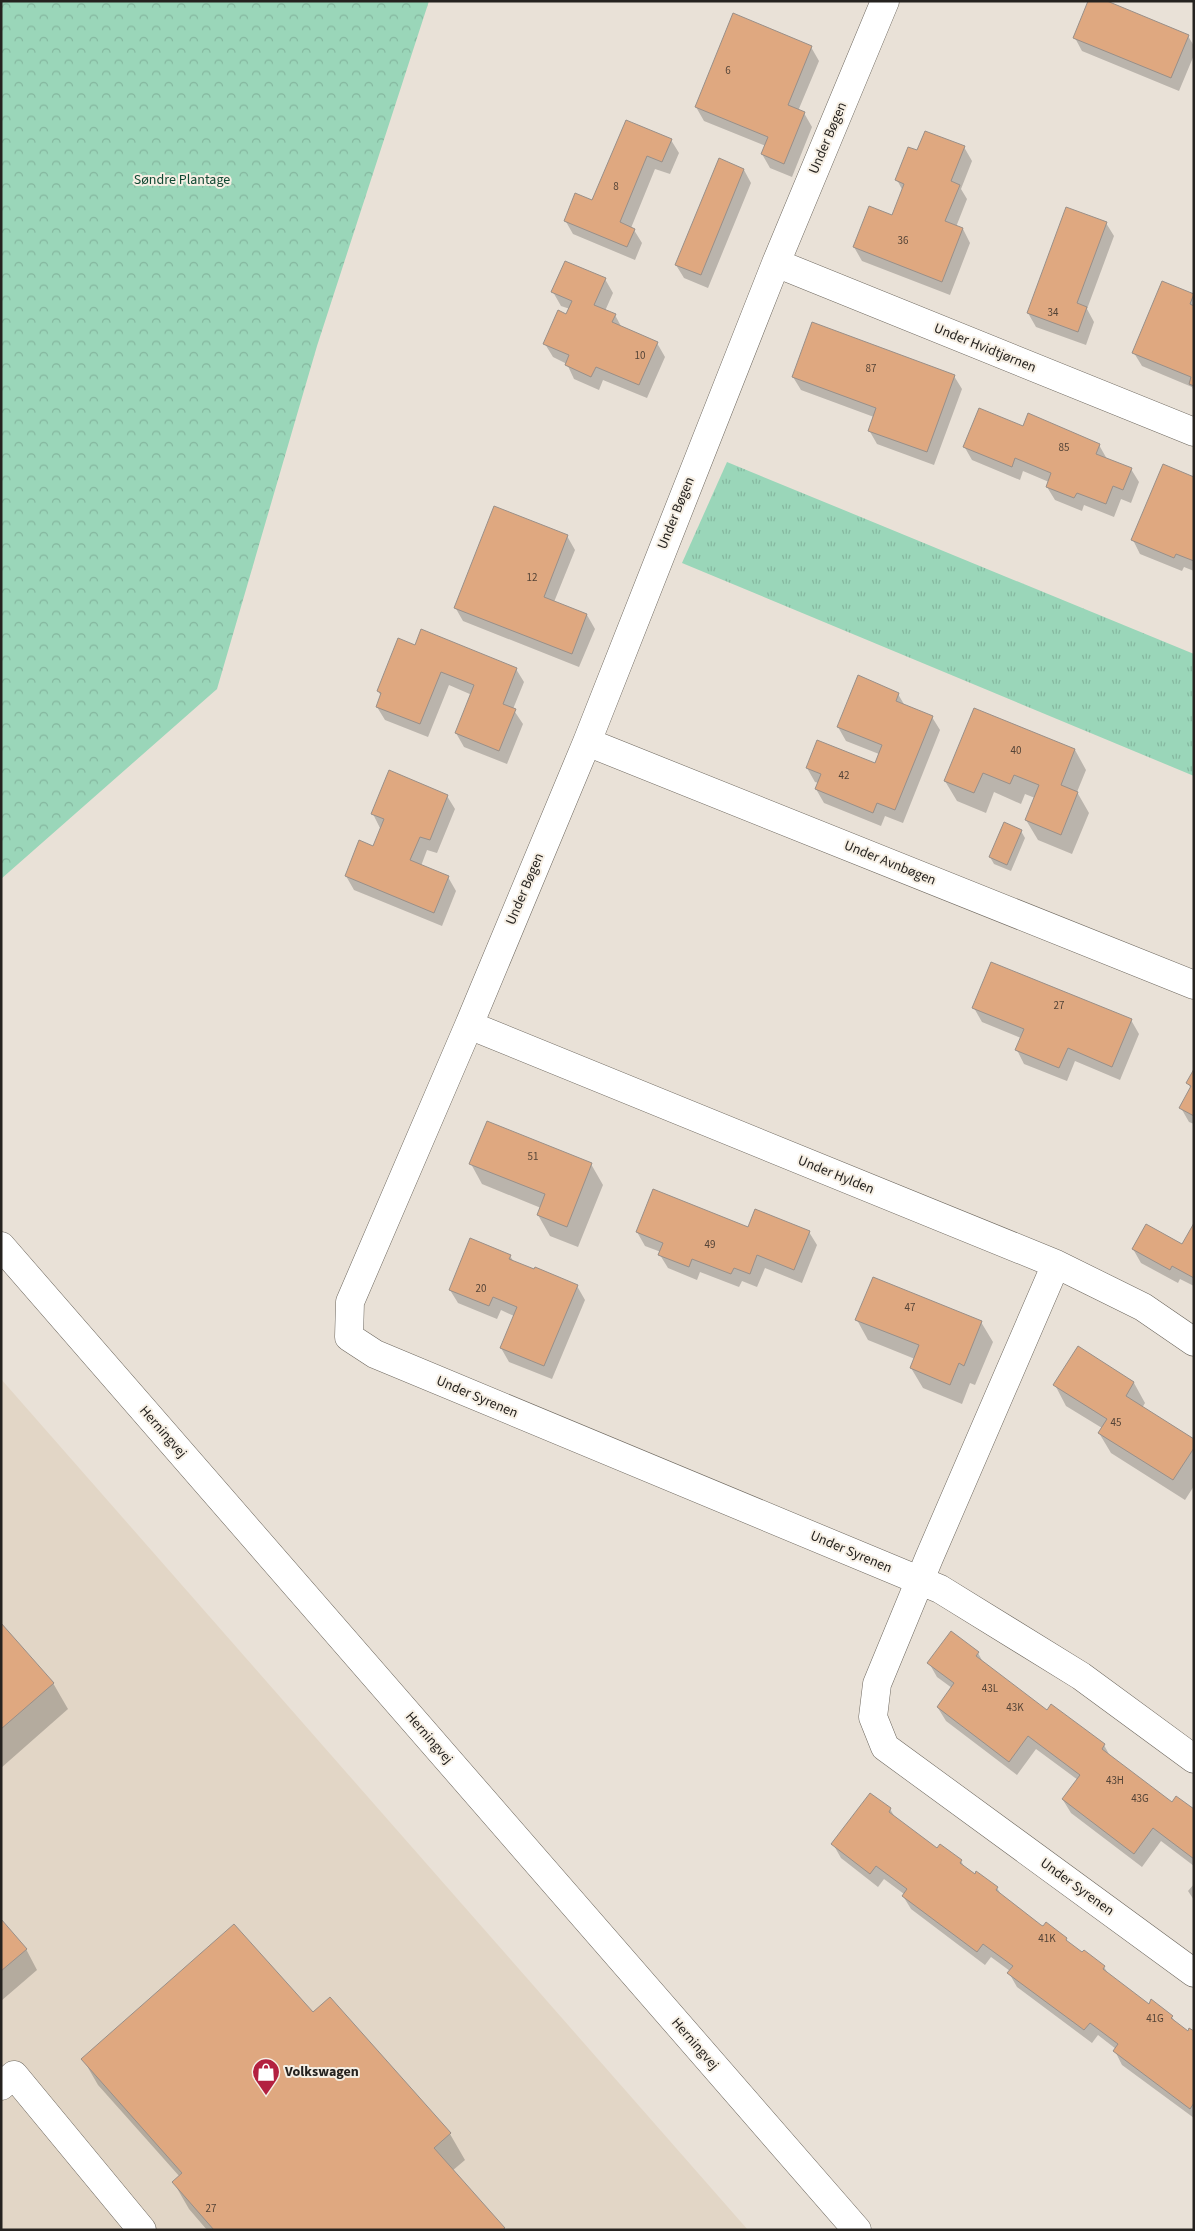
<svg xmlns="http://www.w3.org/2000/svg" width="1195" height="2231" viewBox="0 0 1195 2231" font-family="'Source Sans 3',sans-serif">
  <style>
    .built { fill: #e2d6c6 }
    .grass { fill: url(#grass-tufts) }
    .forest { fill: url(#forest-crowns) }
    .shadow { fill: #0003 }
    .building { fill: #dfa880; stroke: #998f88 }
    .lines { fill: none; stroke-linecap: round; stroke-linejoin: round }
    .minor-casing { stroke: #6d675e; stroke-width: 29 }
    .major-casing { stroke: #6d675e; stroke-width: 29 }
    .minor { stroke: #fff; stroke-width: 28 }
    .major { stroke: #fff; stroke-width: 28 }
    .labels { text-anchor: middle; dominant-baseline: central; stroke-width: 4; stroke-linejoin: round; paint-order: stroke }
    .number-label { font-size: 11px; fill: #544437 }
    .street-label { font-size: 14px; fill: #25221f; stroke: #f6efe4 }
    .park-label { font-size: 14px; fill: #0f4832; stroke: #f6efe4 }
    .poi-label { font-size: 14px; font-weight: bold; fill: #25221f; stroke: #f6efe4; text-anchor: start }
  </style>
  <defs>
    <pattern id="grass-tufts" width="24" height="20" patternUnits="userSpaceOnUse" patternTransform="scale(1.25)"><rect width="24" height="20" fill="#9ad6b9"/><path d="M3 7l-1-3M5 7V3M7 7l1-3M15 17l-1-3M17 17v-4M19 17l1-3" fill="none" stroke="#85b79f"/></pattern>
    <pattern id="forest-crowns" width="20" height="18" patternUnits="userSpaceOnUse" patternTransform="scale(1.25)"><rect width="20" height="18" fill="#9ad6b9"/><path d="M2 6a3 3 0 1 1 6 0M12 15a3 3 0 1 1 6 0" fill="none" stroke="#85b79f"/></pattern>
  </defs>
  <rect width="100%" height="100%" fill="#e9e1d7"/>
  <!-- built -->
  <path class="built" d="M1,1379L748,2230H1Z"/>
  <!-- grass -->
  <path class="grass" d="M727,462L1194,654V776L682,563Z"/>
  <!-- forest -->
  <path class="forest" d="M1,1H429L317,346L217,689L1,879Z"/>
  <!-- shadow -->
  <path class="shadow" d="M1188,36L1194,46V55L1179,91L1082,51L1075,38Z
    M811,47L819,61L798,111L804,113L812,127L792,177L770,168L762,154L766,146L704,121L696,107Z
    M626,121L671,140L679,153L670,174L655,169L631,228L634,230L642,243L635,260L573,234L565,220L592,202Z
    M964,147L972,161L961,189L967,199L956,227L963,229L970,243L950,295L862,261L854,247L893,216L903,191L897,180L918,152Z
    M744,170L751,183L708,288L684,278L676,265Z
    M1106,223L1114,236L1087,309L1094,322L1086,345L1036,327L1028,313Z
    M605,279L613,293L605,311L615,315L622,328L657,343L665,357L647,398L603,380L599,390L574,379L567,364L553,357L545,344L567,316L570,309L561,306L553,292Z
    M1163,283L1194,296V391L1192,387L1142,366L1134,353Z
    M954,376L962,389L934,465L877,444L869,430L874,417L801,390L793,377Z
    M1023,428L1099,445L1107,459L1131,469L1139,482L1131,503L1121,499L1114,517L1084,505L1082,511L1055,500L1047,487L1049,482L1023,471L1020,480L972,460L964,446Z
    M1194,478V571L1184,567L1182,571L1140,554L1133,540Z
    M567,536L575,550L554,602L587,615L595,629L579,667L463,621L455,607Z
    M415,646L516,669L524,682L513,709L523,724L507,764L464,747L456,733L472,695L449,685L428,737L385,720L377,707L381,696L378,691Z
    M898,694L905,706L932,717L940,730L903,823L885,816L881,826L824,803L816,789L819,783L815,782L807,768L875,764L879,754L846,741L838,727Z
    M1075,750L1086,770L1077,792L1089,813L1072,854L1038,840L1026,820L1035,798L1025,794L1021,804L994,792L986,813L957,801L945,781Z
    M447,796L455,809L437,853L427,850L421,866L448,877L456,891L442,926L354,890L346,876L374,848L380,828L373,814Z
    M1021,831L1025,838L1011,871L994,864L990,857Z
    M974,1008L1131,1020L1139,1034L1120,1080L1075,1061L1067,1081L1024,1064L1017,1050L1021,1038L982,1022Z
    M1194,1072V1124L1189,1122L1181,1108L1191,1089L1188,1083Z
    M471,1164H591L603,1185L578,1247L550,1236L538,1215L541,1208L482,1184Z
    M1194,1225V1286L1180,1279L1178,1283L1141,1263L1133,1249L1182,1246Z
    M748,1228L809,1232L817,1245L802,1283L765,1268L757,1287L742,1281L739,1287L700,1272L697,1280L668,1268L660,1255L661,1252L645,1246L637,1232Z
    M510,1256L514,1262L577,1286L585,1300L552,1379L509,1362L501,1348L514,1316L501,1310L497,1319L458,1303L450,1290Z
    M857,1320L981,1322L993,1342L975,1385L970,1383L962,1404L923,1388L911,1368L915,1359L868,1340Z
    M1078,1348L1134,1383L1145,1403L1142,1408L1194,1440V1486L1185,1500L1111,1453L1099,1433L1102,1428L1066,1406L1055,1385Z
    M1,1625L53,1683L68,1709L1,1768Z
    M978,1653L984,1664L1047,1712L1104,1745L1111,1758L1172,1804L1194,1811V1866L1161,1841L1142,1867L1071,1813L1063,1800L1078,1780L1036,1749L1017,1775L946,1721L938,1708L952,1688L937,1677L929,1663Z
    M890,1809L896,1819L937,1850L961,1861L965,1868L997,1888L1002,1896L1041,1926L1066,1939L1070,1945L1104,1967L1109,1975L1149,2005L1152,2001L1172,2017L1176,2023L1188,2033H1194V2118L1122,2065L1115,2051L1116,2049L1098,2035L1092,2043L1017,1987L1009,1973L1010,1971L991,1957L985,1965L911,1909L903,1896L904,1894L884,1879L878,1887L841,1858L833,1844Z
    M1194,1884V1900L1188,1891Z
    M1,1921L26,1949L37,1970L1,2001Z
    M313,2014L450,2134L465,2160L452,2171L504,2230H207L189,2209L174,2183L180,2177L98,2085L83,2059Z"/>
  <!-- building -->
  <path class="building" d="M1088,1H1107L1189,35L1171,78L1073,38Z
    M733,13L812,46L788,105L805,112L784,164L761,154L768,137L695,107Z
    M626,120L672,139L662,162L647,156L620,222L635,229L627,247L564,221L575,193L592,200Z
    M925,131L965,146L951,181L960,185L945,221L963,228L942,282L853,247L869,206L892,215L904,184L895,180L908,147L917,150Z
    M719,158L744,169L701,275L675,265Z
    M1066,207L1107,222L1077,303L1087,307L1078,332L1027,313Z
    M565,261L606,278L594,305L616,314L612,322L658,342L639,385L596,367L591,377L565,365L569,355L543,344L558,310L566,314L572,301L551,292Z
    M1162,281L1194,294L1190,304L1194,306V386L1189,384L1191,377L1132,353Z
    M812,322L955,375L927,452L868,431L876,408L792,377Z
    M979,408L1023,426L1028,413L1100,444L1096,454L1132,468L1123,490L1113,486L1106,504L1077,493L1074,498L1046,487L1051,473L1015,458L1012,467L963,447Z
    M1163,464L1194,477V561L1176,554L1174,558L1131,540Z
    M494,506L568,535L544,597L587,614L572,654L454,608Z
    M421,629L517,668L503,704L516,709L499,751L455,733L474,685L441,672L420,724L376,707L381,693L377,691L398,638L415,645Z
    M858,675L899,693L896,701L933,716L895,810L877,803L873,813L815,789L821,774L806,768L817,740L875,763L882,745L837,727Z
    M974,708L1075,749L1061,785L1078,792L1061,835L1025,820L1039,785L1014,775L1010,784L983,773L974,793L944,781Z
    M389,770L448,795L430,840L420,837L410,860L449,876L434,913L345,876L359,840L373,846L384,819L371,814Z
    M1004,822L1022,830L1007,865L989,857Z
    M991,962L1132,1019L1112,1067L1068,1048L1059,1068L1015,1050L1024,1029L972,1008Z
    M1194,1069V1116L1179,1108L1191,1086L1186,1083Z
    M487,1121L592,1163L567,1227L537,1215L545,1194L469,1164Z
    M653,1189L748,1227L755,1209L810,1231L794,1270L757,1255L750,1274L734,1268L731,1274L692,1259L689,1267L658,1255L663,1243L636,1232Z
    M1194,1223V1278L1172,1266L1170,1270L1132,1249L1146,1224L1182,1244Z
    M470,1238L511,1255L509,1259L534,1269L535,1267L578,1285L544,1366L500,1348L517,1307L493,1297L489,1306L449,1290Z
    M873,1277L982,1321L964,1366L959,1363L950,1385L910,1368L919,1345L855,1320Z
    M1078,1346L1134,1382L1126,1396L1194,1439V1448L1173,1480L1098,1433L1107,1419L1053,1385Z
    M1,1623L54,1683L1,1729Z
    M951,1631L979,1652L976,1656L1047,1710L1051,1704L1105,1744L1102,1749L1172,1802L1176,1796L1194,1809V1859L1153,1828L1134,1854L1062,1799L1080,1775L1028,1736L1009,1762L937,1707L954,1683L927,1663Z
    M870,1793L891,1808L889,1812L937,1848L940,1844L962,1860L960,1863L975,1874L976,1871L998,1887L996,1890L1041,1925L1043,1926L1046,1922L1067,1938L1066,1940L1082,1952L1084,1950L1105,1966L1103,1969L1149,2004L1151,1999L1173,2016L1171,2018L1188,2031L1189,2028L1194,2031V2103L1190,2109L1113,2051L1118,2044L1090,2023L1084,2030L1007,1973L1013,1966L983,1944L977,1952L902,1896L907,1889L876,1866L870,1874L831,1844Z
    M1,1919L27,1949L1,1971Z
    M234,1924L313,2012L330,1997L451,2133L434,2148L505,2228L502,2230H214L172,2182L182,2173L81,2059Z"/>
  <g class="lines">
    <!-- minor casing -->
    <g class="minor-casing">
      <path id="minor" d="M885,1L776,263L587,742L469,1025L350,1302L349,1337L375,1354L940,1589L1081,1676L1194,1759
        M776,263L1194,432
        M587,742L1194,985
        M469,1025L1056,1264L1143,1307L1194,1342
        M1056,1264L929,1558L877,1684L873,1717L885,1747L1194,1973
        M1,2086L14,2075L142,2230"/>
    </g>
    <!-- major casing -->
    <g class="major-casing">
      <path id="major" d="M1,1246L857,2230"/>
    </g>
    <!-- minor -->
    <use href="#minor" class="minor"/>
    <!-- major -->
    <use href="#major" class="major"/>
  </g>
  <!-- icons -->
  <defs>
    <g id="shop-pin" transform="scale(1.4375)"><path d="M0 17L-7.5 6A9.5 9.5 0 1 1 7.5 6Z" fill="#b32040" stroke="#f6efe4"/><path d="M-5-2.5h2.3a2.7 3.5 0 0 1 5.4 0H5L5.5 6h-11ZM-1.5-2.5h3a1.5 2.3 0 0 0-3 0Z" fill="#fff"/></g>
  </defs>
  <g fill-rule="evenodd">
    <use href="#shop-pin" x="266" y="2072"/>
  </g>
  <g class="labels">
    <!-- number labels -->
    <g class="number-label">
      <text x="728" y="70">6</text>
      <text x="616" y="186">8</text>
      <text x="903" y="240">36</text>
      <text x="1053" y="312">34</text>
      <text x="640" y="355">10</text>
      <text x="871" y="368">87</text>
      <text x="1064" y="447">85</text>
      <text x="532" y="577">12</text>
      <text x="1016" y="750">40</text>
      <text x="844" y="775">42</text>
      <text x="1059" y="1005">27</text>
      <text x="533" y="1156">51</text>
      <text x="710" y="1244">49</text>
      <text x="481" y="1288">20</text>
      <text x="910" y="1307">47</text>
      <text x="1116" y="1422">45</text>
      <text x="990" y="1688">43L</text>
      <text x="1015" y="1707">43K</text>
      <text x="1115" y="1780">43H</text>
      <text x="1140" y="1798">43G</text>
      <text x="1047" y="1938">41K</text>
      <text x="1155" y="2018">41G</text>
      <text x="211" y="2208">27</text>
    </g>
    <!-- street labels -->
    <g class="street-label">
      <text transform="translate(828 138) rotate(-67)">Under Bøgen</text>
      <text transform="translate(985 348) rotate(22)">Under Hvidtjørnen</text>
      <text transform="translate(676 513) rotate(-68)">Under Bøgen</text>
      <text transform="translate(890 863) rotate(22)">Under Avnbøgen</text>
      <text transform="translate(525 889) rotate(-67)">Under Bøgen</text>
      <text transform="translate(836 1175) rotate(22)">Under Hylden</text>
      <text transform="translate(477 1397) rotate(23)">Under Syrenen</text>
      <text transform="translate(163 1432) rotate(49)">Herningvej</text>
      <text transform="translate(851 1552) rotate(23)">Under Syrenen</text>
      <text transform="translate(429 1738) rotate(49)">Herningvej</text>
      <text transform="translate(1077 1887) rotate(36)">Under Syrenen</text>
      <text transform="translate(695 2044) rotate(49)">Herningvej</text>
    </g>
    <!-- park labels -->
    <g class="park-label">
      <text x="182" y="180">Søndre Plantage</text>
    </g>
    <!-- poi labels -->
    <g class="poi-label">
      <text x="285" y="2072">Volkswagen</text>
    </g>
  </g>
  <!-- border -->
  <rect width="1195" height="2231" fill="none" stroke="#25221f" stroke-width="5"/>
</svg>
